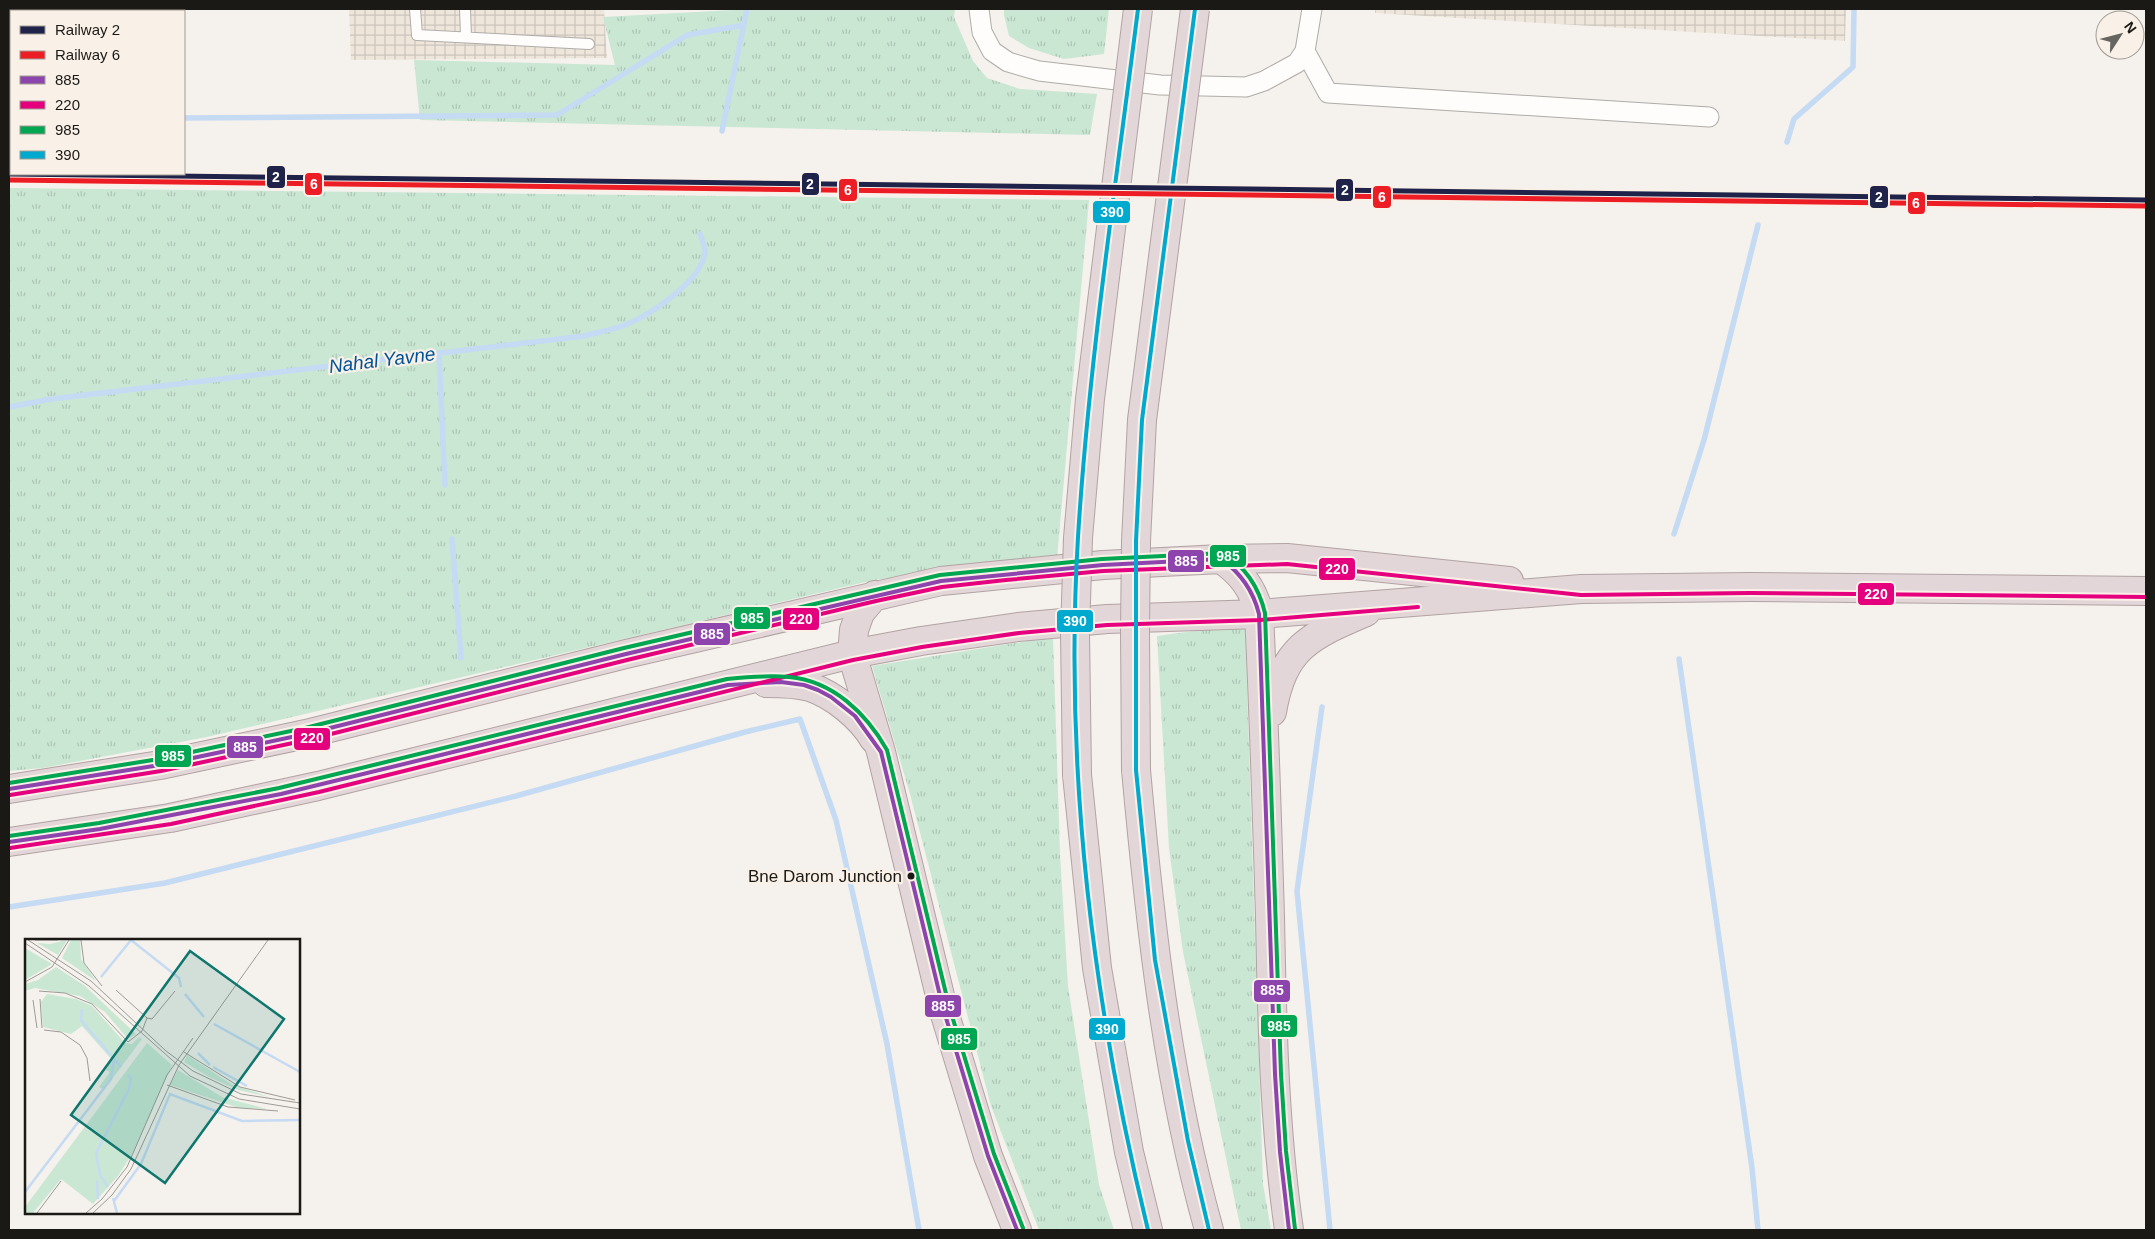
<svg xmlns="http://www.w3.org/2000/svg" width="2155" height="1239" viewBox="0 0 2155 1239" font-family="Arial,sans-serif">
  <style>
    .industrial { fill: url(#industrial-grid) }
    .grass { fill: url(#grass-tufts) }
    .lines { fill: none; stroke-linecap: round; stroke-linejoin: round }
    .stream { stroke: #c5daf3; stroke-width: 5.5 }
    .lane-casing { stroke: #afaca8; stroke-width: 12 }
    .street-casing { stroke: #afaca8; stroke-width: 21 }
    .highway-casing { stroke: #b2a3a3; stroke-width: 30 }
    .lane { stroke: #fefdfc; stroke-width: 10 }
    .street { stroke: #fefdfc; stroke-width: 19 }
    .highway { stroke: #e3d6d8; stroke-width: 28 }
    .highway-bridge-casing { stroke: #b2a3a3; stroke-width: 30; stroke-linecap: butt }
    .highway-bridge { stroke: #e3d6d8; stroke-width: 28 }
    .bus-1-casing { stroke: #f9f1e8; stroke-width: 8 }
    .bus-2-casing { stroke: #f9f1e8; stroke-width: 8 }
    .bus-3-casing { stroke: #f9f1e8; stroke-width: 8 }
    .bus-4-casing { stroke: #f9f1e8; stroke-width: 8 }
    .bus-1 { stroke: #8e44ad; stroke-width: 4 }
    .bus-2 { stroke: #e5007d; stroke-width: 4 }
    .bus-3 { stroke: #00a651; stroke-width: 4 }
    .bus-4 { stroke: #00a9ce; stroke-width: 4 }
    .rail-1-casing { stroke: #f9f1e8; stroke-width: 9 }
    .rail-2-casing { stroke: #f9f1e8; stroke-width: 9 }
    .rail-1 { stroke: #1f234a; stroke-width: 5 }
    .rail-2 { stroke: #ed1d26; stroke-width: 5 }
    .bus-dot { fill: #1b1915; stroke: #f9f1e8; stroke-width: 2 }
    .labels { text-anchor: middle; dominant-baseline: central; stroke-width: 4.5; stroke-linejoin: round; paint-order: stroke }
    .bus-label { font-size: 17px; fill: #1b1915; stroke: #f9f1e8; text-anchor: end }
    .water-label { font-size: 19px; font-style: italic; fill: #005298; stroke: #f9f1e8 }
    .inset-river { fill: none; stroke: #c5daf3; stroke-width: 2.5 }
    .inset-road { fill: none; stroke: #9e9b96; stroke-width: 1 }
    .view { fill: #0f766e; fill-opacity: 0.15; stroke: #0f766e; stroke-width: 2.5 }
    .inset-edge { fill: none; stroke: #1b1915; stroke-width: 2.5 }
    .line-badge { stroke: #f9f1e8; stroke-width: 2 }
    .badge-label { font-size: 14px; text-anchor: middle; font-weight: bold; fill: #fff }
  </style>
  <defs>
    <pattern id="industrial-grid" width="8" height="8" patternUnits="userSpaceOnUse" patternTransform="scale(1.25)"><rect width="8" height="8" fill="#efe6db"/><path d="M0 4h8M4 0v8" fill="none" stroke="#ccc5bb"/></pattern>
    <pattern id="grass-tufts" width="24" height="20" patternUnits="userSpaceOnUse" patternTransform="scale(1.25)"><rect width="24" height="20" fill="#cae7d4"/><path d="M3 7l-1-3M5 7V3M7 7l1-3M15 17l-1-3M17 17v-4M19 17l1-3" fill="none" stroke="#adc6b5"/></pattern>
  </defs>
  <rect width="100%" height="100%" fill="#f5f1ec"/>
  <!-- industrial -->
  <path class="industrial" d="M349,9H622L604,10L607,58L351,60Z
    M1375,9H1846L1845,41L1375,13Z"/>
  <!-- grass -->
  <path class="grass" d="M734,9H955L954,17L973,61L987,78L1020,89L1097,94L1090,135L420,120L414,60L615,65L603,17L733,10Z
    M1004,9H1109L1104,54L1064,59L1029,48L1009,36L1004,15Z
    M9,188L1089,200L1057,558L874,580L207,737L43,768L9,771Z
    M1245,624L1263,1184L1271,1230H1241L1183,952L1169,848L1157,636Z
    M1053,637L1060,854L1068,986L1099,1185L1114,1230H1039L991,1106L910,794L872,666Z"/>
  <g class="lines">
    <!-- stream -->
    <path class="stream" d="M184,118L557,115L687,35L744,25
      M9,119H11
      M722,131L747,9
      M1787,142L1794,119L1853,67L1854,9
      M439,353L445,485
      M9,407L51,399L584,336C598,332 612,330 625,325C650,315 702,281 705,252C705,246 702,240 700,234
      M1674,534L1704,440L1758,225
      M452,539L461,658
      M1679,659L1752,1168L1758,1230
      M1322,707L1297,891L1330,1230
      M9,907L165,883L516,796L745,732L800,719L836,820L887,1044L919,1230"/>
    <!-- lane casing -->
    <g class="lane-casing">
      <path id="lane" d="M415,9L417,35L589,44
        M465,9L466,37"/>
    </g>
    <!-- street casing -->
    <g class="street-casing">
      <path id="street" d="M979,9L982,32L992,51L1008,62L1039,71L1160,85L1246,87L1264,81L1297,63L1305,51L1312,9
        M1305,51L1328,93L1709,117"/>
    </g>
    <!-- highway casing -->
    <g class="highway-casing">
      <path id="highway" d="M1221,559C1242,573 1254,590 1259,614C1264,715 1267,816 1270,917C1272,1022 1274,1126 1289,1230
        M875,595L860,613L854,630L852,654L881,752L943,1008L988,1156L1017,1230
        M766,683C781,683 795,683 810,687C834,695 861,717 874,739
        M1272,712C1283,647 1310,636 1366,612
        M1136,770C1150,924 1167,1080 1209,1230
        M1077,775L1097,968L1129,1152L1148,1230
        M9,789L160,765L306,734L626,654L941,581L1103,565L1221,559L1287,558L1509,581
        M9,842L170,818L318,786L852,654L921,641L1018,627L1107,619L1259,614L1581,589L1750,587L2146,591"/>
    </g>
    <!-- lane -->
    <use href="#lane" class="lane"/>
    <!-- street -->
    <use href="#street" class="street"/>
    <!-- highway -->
    <use href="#highway" class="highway"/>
    <!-- highway-bridge casing -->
    <g class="highway-bridge-casing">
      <path id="highway-bridge" d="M1136,770L1135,631L1136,541L1142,420L1195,9
        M1077,775L1075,633L1078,538L1090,399L1138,9"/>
    </g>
    <!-- highway-bridge -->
    <use href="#highway-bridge" class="highway-bridge"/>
    <!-- bus-1 casing -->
    <g class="bus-1-casing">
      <path id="bus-1" d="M9,789L160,765L306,734L626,654L941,581L1103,565L1221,559C1241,573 1253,590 1259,614L1275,1074L1280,1152L1289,1230
        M9,842L100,829L281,794L728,685L781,682L804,685L818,690L831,697L855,716L881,752L943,1008L988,1156L1017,1230"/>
    </g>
    <!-- bus-2 casing -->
    <g class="bus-2-casing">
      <path id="bus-2" d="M10,795L161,771L307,740L627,660L876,601L942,587L1006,580L1103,571L1287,564L1581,595L1750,593L2146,597
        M10,848L171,824L319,792L853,660L922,647L1019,633L1107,625L1260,620L1418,607"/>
    </g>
    <!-- bus-3 casing -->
    <g class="bus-3-casing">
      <path id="bus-3" d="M9,783L159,759L305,728L624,648L940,575L1102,559L1223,553C1246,567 1259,588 1265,613L1281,1074L1286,1151L1295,1229
        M9,836L99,823L279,788L727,679C747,677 768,675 789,677C833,681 866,713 887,750L949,1006L994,1154L1023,1228"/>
    </g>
    <!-- bus-4 casing -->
    <g class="bus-4-casing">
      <path id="bus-4" d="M1138,9C1116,184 1089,361 1078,537C1064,769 1093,1005 1148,1230
        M1195,9L1142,420L1136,541V770L1155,960L1188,1141L1209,1230"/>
    </g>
    <!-- bus-1 -->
    <use href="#bus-1" class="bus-1"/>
    <!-- bus-2 -->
    <use href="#bus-2" class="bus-2"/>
    <!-- bus-3 -->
    <use href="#bus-3" class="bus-3"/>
    <!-- bus-4 -->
    <use href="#bus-4" class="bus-4"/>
    <!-- rail-1 casing -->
    <g class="rail-1-casing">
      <path id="rail-1" d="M9,174L2146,200"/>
    </g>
    <!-- rail-2 casing -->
    <g class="rail-2-casing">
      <path id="rail-2" d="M9,180L2146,206"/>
    </g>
    <!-- rail-1 -->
    <use href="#rail-1" class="rail-1"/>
    <!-- rail-2 -->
    <use href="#rail-2" class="rail-2"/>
  </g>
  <!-- markers -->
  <circle class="bus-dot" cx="911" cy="876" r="4.5"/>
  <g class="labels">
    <!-- bus labels -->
    <g class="bus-label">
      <text x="902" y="876">Bne Darom Junction</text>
    </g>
    <!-- water labels -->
    <g class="water-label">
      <text transform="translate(382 360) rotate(-7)">Nahal Yavne</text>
    </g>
  </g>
  <!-- overview -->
  <g transform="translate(25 939)">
    <rect width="275" height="275" fill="#f5f1ec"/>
    <path d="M42,1L33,16L12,4L25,5ZM46,1H55L56,20L71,42L37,19ZM0,9L27,25L0,41ZM31,28L60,47L111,95L103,100L80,73L55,57L10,49L0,52V45L13,41ZM22,55L51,60L67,67L100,104L107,105L114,98L117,100L79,151L74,148L85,133L81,131L87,121L57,87L46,95L18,88L16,63ZM122,104L147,126L107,215L93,237L68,265L36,240L8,274H0V268ZM162,116L206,145L244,158L213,151L184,138L159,123ZM153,131L197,158L242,170L214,169L145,146Z" fill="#cae7d4"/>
    <path class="inset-river" d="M106,1L154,39L156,48M76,38L106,1M160,55L179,78M57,70L56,81L96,128M189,85L275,133M173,114L185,126M188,128L222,147M72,242L73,260M83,248L75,236L71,214L104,150L106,139L103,136M0,253L86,140L89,121M88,259L92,274M89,262L116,225L145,155L217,182L275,181"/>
    <path class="inset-road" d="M3,1L66,42L141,112L168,132L216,155L275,164M10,1H33M56,1L59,24L77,47M0,4L64,47L165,137L214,160L275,170M0,43L27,28L44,1M91,51L122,79M14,52L40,54L67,65L103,103L117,92L122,79M15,60L17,89M8,61L12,89M122,79L127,80L150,52M19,91L36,93L55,106L62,119L65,142M159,113L215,148L270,161M142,146L203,168L253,172M12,274L36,242M61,274L77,260L102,228L142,136L168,99M68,274L87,256L106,230L154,126L243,1"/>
    <path class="view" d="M165,12L259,80L140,244L46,176Z"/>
    <rect width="275" height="275" class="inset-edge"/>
  </g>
  <g class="line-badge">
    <rect x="266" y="165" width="20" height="24" rx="5" fill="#1f234a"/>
    <rect x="304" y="172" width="19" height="24" rx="5" fill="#ed1d26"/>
    <rect x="801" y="172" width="19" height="24" rx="5" fill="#1f234a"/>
    <rect x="838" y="178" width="20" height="24" rx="5" fill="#ed1d26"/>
    <rect x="1335" y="178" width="19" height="24" rx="5" fill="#1f234a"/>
    <rect x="1372" y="185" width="20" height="24" rx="5" fill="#ed1d26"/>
    <rect x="1869" y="185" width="20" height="24" rx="5" fill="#1f234a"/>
    <rect x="1907" y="191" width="19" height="24" rx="5" fill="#ed1d26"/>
    <rect x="1092" y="200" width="39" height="24" rx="5" fill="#00a9ce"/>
    <rect x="1209" y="544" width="38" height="24" rx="5" fill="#00a651"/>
    <rect x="1167" y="549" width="38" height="24" rx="5" fill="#8e44ad"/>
    <rect x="1318" y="557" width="38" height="24" rx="5" fill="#e5007d"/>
    <rect x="1857" y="582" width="38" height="24" rx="5" fill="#e5007d"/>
    <rect x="733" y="606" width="38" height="24" rx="5" fill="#00a651"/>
    <rect x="782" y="607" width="38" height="24" rx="5" fill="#e5007d"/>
    <rect x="1056" y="609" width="38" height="24" rx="5" fill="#00a9ce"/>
    <rect x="693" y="622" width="38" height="24" rx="5" fill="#8e44ad"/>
    <rect x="293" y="727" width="38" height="24" rx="5" fill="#e5007d"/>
    <rect x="226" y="735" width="38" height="24" rx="5" fill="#8e44ad"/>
    <rect x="154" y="744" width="38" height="24" rx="5" fill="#00a651"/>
    <rect x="1253" y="979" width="38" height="24" rx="5" fill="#8e44ad"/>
    <rect x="924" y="994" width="38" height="24" rx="5" fill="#8e44ad"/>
    <rect x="1260" y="1014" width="38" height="24" rx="5" fill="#00a651"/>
    <rect x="1088" y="1017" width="38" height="24" rx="5" fill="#00a9ce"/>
    <rect x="940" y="1027" width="38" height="24" rx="5" fill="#00a651"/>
  </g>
  <g class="badge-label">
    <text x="276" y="182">2</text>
    <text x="314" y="189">6</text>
    <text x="810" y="189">2</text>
    <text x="848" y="195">6</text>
    <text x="1345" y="195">2</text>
    <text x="1382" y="202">6</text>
    <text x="1879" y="202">2</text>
    <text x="1916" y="208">6</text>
    <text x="1112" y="217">390</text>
    <text x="1228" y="561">985</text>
    <text x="1186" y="566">885</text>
    <text x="1337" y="574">220</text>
    <text x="1876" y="599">220</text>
    <text x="752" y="623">985</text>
    <text x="801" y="624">220</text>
    <text x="1075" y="626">390</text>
    <text x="712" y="639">885</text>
    <text x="312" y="743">220</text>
    <text x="245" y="752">885</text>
    <text x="173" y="761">985</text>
    <text x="1272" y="995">885</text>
    <text x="943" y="1011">885</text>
    <text x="1279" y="1031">985</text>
    <text x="1107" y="1034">390</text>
    <text x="959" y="1044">985</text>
  </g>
  <!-- border -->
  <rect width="2155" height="1239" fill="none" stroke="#1b1915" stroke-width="20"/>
  <!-- legend -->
  <rect x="10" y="10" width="175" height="165" fill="#f9f1e8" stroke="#a09b94"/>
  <rect x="20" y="26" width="25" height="8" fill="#1f234a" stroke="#a09b94"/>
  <text x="55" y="35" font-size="15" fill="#1b1915">Railway 2</text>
  <rect x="20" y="51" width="25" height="8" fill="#ed1d26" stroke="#a09b94"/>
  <text x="55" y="60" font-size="15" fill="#1b1915">Railway 6</text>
  <rect x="20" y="76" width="25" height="8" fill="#8e44ad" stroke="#a09b94"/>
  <text x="55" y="85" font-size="15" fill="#1b1915">885</text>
  <rect x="20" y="101" width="25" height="8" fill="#e5007d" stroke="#a09b94"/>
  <text x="55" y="110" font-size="15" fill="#1b1915">220</text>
  <rect x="20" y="126" width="25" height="8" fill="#00a651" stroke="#a09b94"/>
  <text x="55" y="135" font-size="15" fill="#1b1915">985</text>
  <rect x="20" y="151" width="25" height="8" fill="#00a9ce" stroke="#a09b94"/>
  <text x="55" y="160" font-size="15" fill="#1b1915">390</text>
  <!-- north arrow -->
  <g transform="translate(2120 35) rotate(54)"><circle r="24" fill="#f9f1e8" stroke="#a09b94"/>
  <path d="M0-4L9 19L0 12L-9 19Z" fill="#676560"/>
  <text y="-8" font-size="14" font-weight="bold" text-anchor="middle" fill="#1b1915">N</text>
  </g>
</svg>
